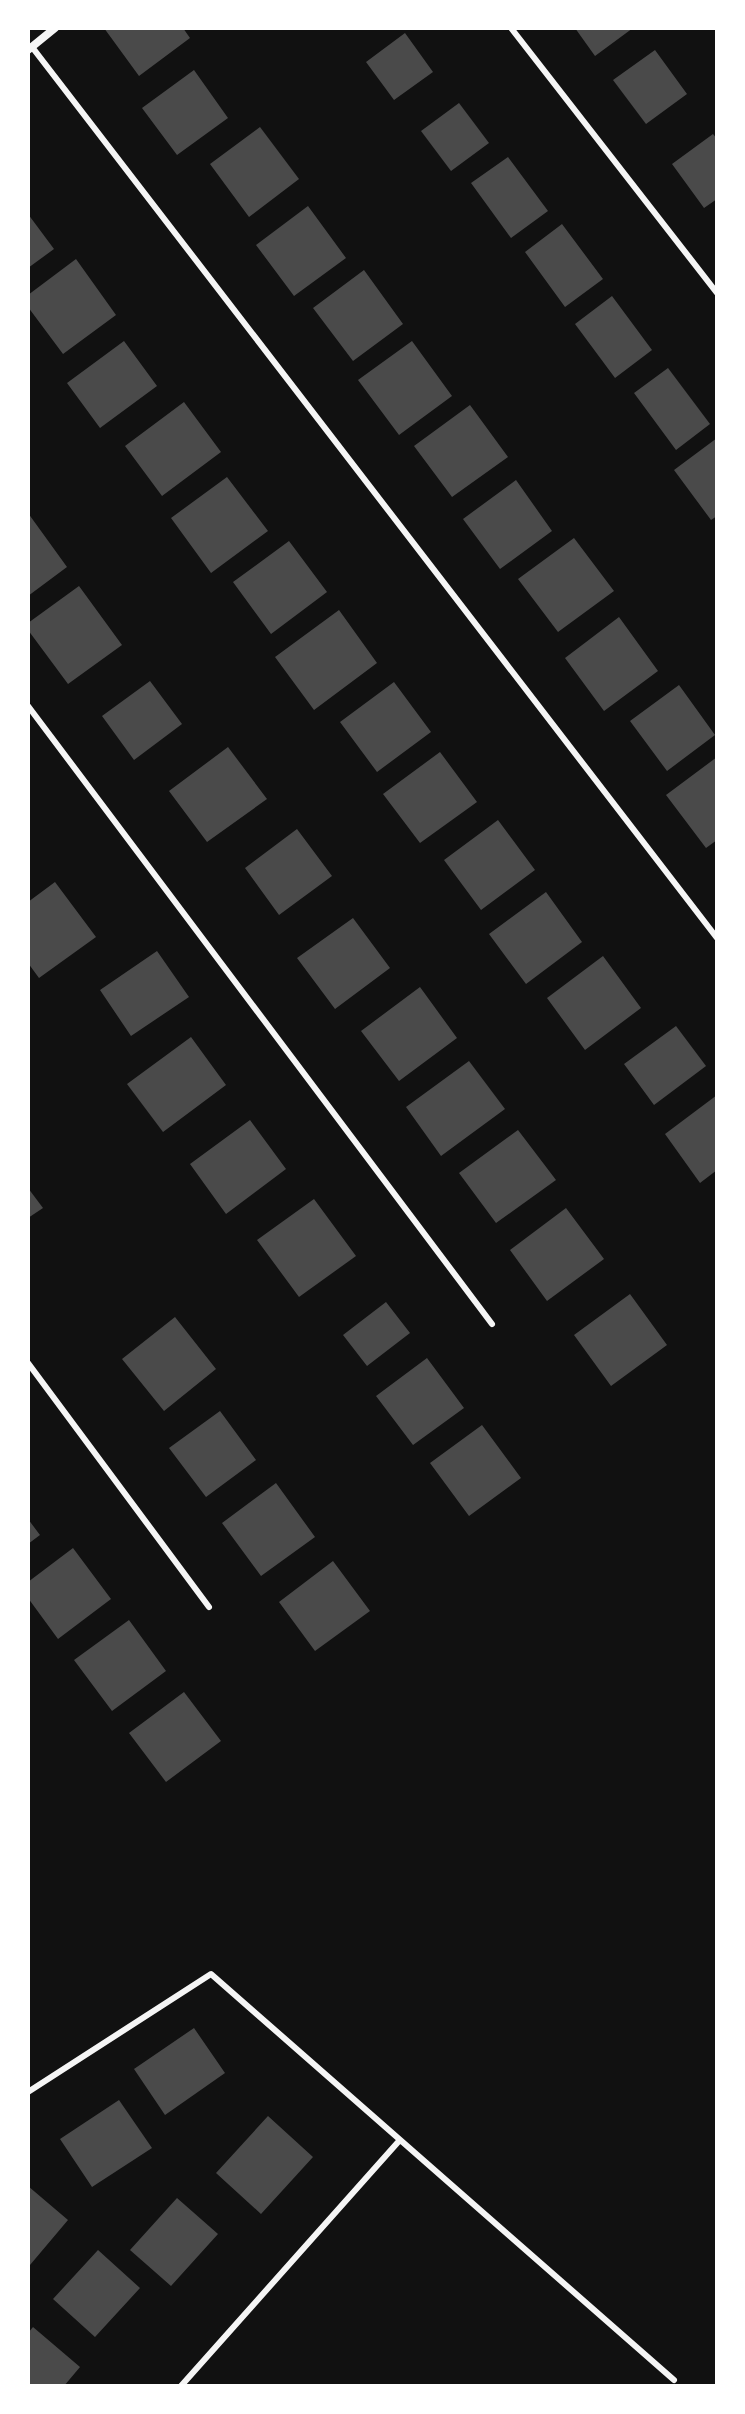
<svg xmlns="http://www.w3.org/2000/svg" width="745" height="2414" viewBox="0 0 745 2414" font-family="Roboto,sans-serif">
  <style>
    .building { fill: #4a4a4a }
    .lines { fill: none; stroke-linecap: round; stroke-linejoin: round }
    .service { stroke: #f5f5f5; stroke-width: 6 }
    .minor { stroke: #f5f5f5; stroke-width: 8 }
  </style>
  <rect width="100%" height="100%" fill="#111"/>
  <!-- building -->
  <path class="building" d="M104,28H183L190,38L139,76Z
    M575,28H633L595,56Z
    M405,33L433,72L394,100L366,62Z
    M655,50L687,94L646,124L613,80Z
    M194,70L228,118L177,155L142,108Z
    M459,103L489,143L451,171L421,131Z
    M260,127L299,179L249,217L210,164Z
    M713,134L717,139V199L704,208L672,164Z
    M508,157L548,211L511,238L471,183Z
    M308,206L346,258L294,296L256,245Z
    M28,214L54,249L28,268Z
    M562,224L603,279L565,307L525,252Z
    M76,259L116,315L63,354L28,307V295Z
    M364,270L403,324L353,361L313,308Z
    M612,296L652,350L615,378L575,324Z
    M124,341L157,386L100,428L67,383Z
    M412,341L452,396L399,435L358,380Z
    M668,368L710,424L676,450L634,393Z
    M184,402L221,452L162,496L125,446Z
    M470,405L508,457L452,497L414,446Z
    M717,438V516L711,520L674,470Z
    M227,477L268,531L211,573L171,518Z
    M516,480L552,531L500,569L463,519Z
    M28,513L67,567L28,596Z
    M574,538L614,591L558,632L518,579Z
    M289,541L327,592L271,634L233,582Z
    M79,586L122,645L68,684L28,630V623Z
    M339,610L377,663L314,710L275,657Z
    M619,617L658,671L604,711L565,658Z
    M150,681L182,724L134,760L102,716Z
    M394,682L431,732L377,772L340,722Z
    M679,685L715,735L667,771L630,721Z
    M228,747L267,799L207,842L169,791Z
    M440,752L477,802L420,843L383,794Z
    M717,757V840L706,848L666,795Z
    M498,820L535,870L481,910L444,860Z
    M297,829L332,876L279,915L245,868Z
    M55,882L96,937L39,978L28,963V902Z
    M546,892L582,942L526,984L489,934Z
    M353,918L390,968L335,1009L297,958Z
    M157,951L189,997L131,1036L100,990Z
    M603,956L641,1008L585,1050L547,998Z
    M420,987L457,1038L399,1081L361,1031Z
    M676,1026L706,1066L654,1105L624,1064Z
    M191,1037L226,1085L163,1132L127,1084Z
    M469,1061L505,1109L441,1156L406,1107Z
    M717,1095V1170L700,1183L665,1134Z
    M250,1120L286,1169L226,1214L190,1164Z
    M518,1130L556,1180L496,1223L459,1173Z
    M28,1188L43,1208L28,1218Z
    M314,1199L356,1256L299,1297L257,1240Z
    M566,1208L604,1259L547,1301L510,1250Z
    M630,1294L667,1345L611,1386L574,1335Z
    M386,1302L410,1333L367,1366L343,1335Z
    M175,1317L216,1369L164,1411L122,1359Z
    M427,1358L464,1408L413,1445L376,1396Z
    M220,1411L256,1460L206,1497L169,1448Z
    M482,1425L521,1478L469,1516L430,1463Z
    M276,1483L315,1537L261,1576L222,1523Z
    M28,1519L40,1535L28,1544Z
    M73,1548L111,1599L58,1639L28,1598V1582Z
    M333,1561L370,1611L315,1651L279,1602Z
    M129,1620L166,1671L112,1711L74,1660Z
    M184,1692L221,1741L166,1782L129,1733Z
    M194,2028L225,2073L165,2115L134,2069Z
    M119,2100L152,2148L92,2187L60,2139Z
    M268,2116L313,2157L261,2214L216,2173Z
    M28,2186L68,2220L30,2265L28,2263Z
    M177,2198L218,2234L171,2286L130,2250Z
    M98,2250L140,2288L95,2337L53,2299Z
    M33,2327L80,2367L64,2386H28V2333Z"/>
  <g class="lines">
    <!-- service -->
    <path class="service" d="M511,28L717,293
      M32,47L717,938
      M28,706L492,1324
      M28,1363L209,1607
      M28,2092L211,1974L674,2380
      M181,2386L399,2141"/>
    <!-- minor -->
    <path class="minor" d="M28,50L55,28"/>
  </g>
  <!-- border -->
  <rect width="745" height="2414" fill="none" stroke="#ffffff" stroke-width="60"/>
</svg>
